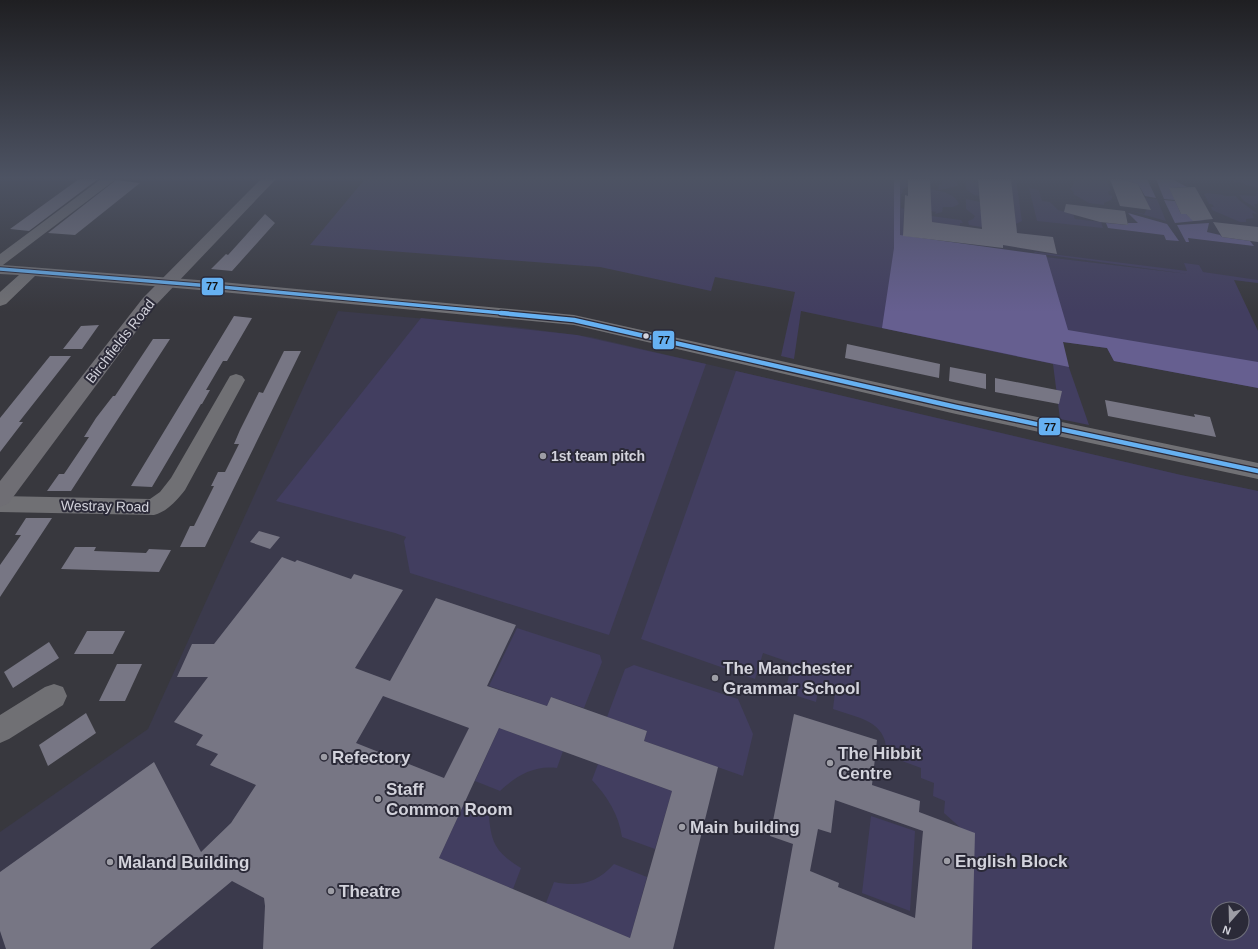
<svg xmlns="http://www.w3.org/2000/svg" width="1258" height="949" viewBox="0 0 1258 949" font-family="Helvetica,sans-serif">
  <style>
    .built { fill: #3b3a4c; fill-rule: evenodd }
    .green { fill: #423e60; fill-rule: evenodd }
    .forest { fill: #665f90 }
    .building { fill: #777684; fill-rule: evenodd }
    .lines { fill: none; stroke-linecap: round; stroke-linejoin: round }
    .street { fill: #707074; fill-rule: evenodd }
    .highway { fill: #6f6e74; fill-rule: evenodd }
    .bus-1-far1-casing { stroke: #2b2a38; stroke-width: 5.5 }
    .bus-1-casing { stroke: #2b2a38; stroke-width: 7 }
    .bus-1-far1 { stroke: #66b1f2; stroke-width: 3.5 }
    .bus-1 { stroke: #66b1f2; stroke-width: 4.5 }
    .bus-dot { fill: #d3d3dc; stroke: #2b2a38; stroke-width: 1.5 }
    .poi-dot { fill: #9d9da5; stroke: #2b2a38; stroke-width: 1.5 }
    .labels { text-anchor: middle; dominant-baseline: central; stroke-width: 4; stroke-linejoin: round; paint-order: stroke }
    .street-label { font-size: 14px; fill: #d3d3dc; stroke: #2b2a38 }
    .poi-label { font-size: 14px; font-weight: bold; fill: #d3d3dc; stroke: #2b2a38; text-anchor: start }
    .near-poi-label { font-size: 17px; font-weight: bold; fill: #d3d3dc; stroke: #2b2a38; text-anchor: start }
    .line-badge { stroke: #2b2a38; stroke-width: 1.5 }
    .pale-badge-label { font-size: 11px; text-anchor: middle; font-weight: bold; fill: #111 }
  </style>
  <rect width="100%" height="100%" fill="#38383e"/>
  <!-- built -->
  <path class="built" d="M894,179H1258V283L894,239Z
    M338,311L516,327L591,337L1181,475L1258,491V949H0V832L148,729ZM1218,909H1242V933H1218Z"/>
  <!-- green -->
  <path class="green" d="M365,179H906V182L909,183L910,186L903,189L902,194H901V208L904,209L903,236L895,235V239L1188,274L1034,253L1035,252L1187,271L1184,263L1199,265L1203,272L1258,280V283L1234,280L1258,331V388L1114,361L1107,348L1063,342L1066,359L1089,425L1060,419L1053,364L801,311L794,359L781,356L795,292L715,277L711,291L600,267L310,245Z
    M942,179L954,180L958,184L957,186L941,190L913,187L938,190L939,184L942,185Z
    M1011,179H1016L1022,221L1016,224L1017,230L1012,232L969,225L968,221L973,219L975,216L966,209V199L980,202V211L1015,216Z
    M1077,179L1106,181L1108,182L1111,191H1108L1109,195L1113,196L1111,200L1104,203V205L1089,203L1073,194L1074,192L1070,189Z
    M1219,179H1258V201L1257,204H1254L1256,208L1244,201L1239,195L1256,196L1258,188L1246,185L1244,183Z
    M967,180L978,183L979,196L974,195L966,189V181Z
    M908,188C922,189 954,188 959,204L953,207H943L942,212L935,214L936,212L931,211V198L927,197V191Z
    M1029,188L1039,190L1042,201L1050,202L1058,210L1073,214L1075,219L1101,222L1103,228L1037,221Z
    M1207,193L1223,195L1224,196H1236L1239,200L1255,212L1257,214L1252,213L1254,218L1246,219V222H1240L1212,210L1211,207H1214L1212,204H1209L1204,194Z
    M1145,198L1157,199L1166,221L1127,210L1144,214L1147,209L1150,210Z
    M931,216L961,220L963,223H960V226L932,222Z
    M421,318L577,335L706,364L609,635L410,573L404,541L406,537L395,533L276,501Z
    M736,371L1181,475L1258,491V949H969L972,838L944,813L945,801L933,796L934,783L921,778V768L886,755C889,721 858,718 833,709L835,692L819,686L816,702L785,692L792,663L763,653L755,679L641,639ZM1218,909H1242V933H1218Z
    M517,628L600,655L602,662L584,708L551,697L547,706L489,686Z
    M634,665L738,699L753,734L743,776L644,741L647,731L607,717L625,669Z
    M499,728L563,751L557,768C534,765 516,776 500,791L475,781Z
    M598,764L672,791L655,849L622,837C619,815 607,796 592,780Z
    M463,806L489,816C491,844 497,853 521,868L513,889L439,858Z
    M871,816L915,831L910,911L862,893Z
    M614,864L647,877L630,938L546,903L554,882C579,887 596,884 614,864Z"/>
  <!-- forest -->
  <path class="forest" d="M894,179H900V235L1046,255L1068,330L1258,362V388L1114,361L1107,348L1063,342L1069,367L882,328L894,248Z
    M1121,179H1147L1156,198L1145,196L1138,184Z
    M1156,179H1172L1187,187L1170,188V190L1175,200L1164,199Z
    M1164,200L1175,201L1181,214H1186L1193,220H1205L1175,223Z
    M1128,213L1167,224L1179,241L1166,240L1164,235L1108,228L1106,223L1128,225V223H1138Z
    M1209,223L1207,232L1220,235L1222,237L1250,241L1254,246L1188,238L1189,242H1186L1177,225Z"/>
  <!-- building -->
  <path class="building" d="M79,179H98L29,231L10,229Z
    M908,179H930L932,222L982,229L978,179H1011L1017,233L1053,237L1057,254L1003,245V248L903,236L905,195L908,196Z
    M1110,179H1121L1138,184L1151,210L1120,206Z
    M116,180L140,183L75,235L48,233Z
    M1195,187L1213,219L1193,221L1186,214H1181L1169,188Z
    M1066,204L1125,211L1128,225L1100,222L1064,212Z
    M265,214L275,223L232,271L211,269L226,254L228,255Z
    M1213,222L1258,227V242L1222,237Z
    M234,316L252,318L227,361H223L206,390H210L202,404H201L152,487L131,486Z
    M99,325L82,349H63L81,326Z
    M153,339H170L71,491H47L59,474H64L89,437H84L96,418L113,396H115Z
    M847,344L940,364L939,378L845,358Z
    M284,351H301L205,547H180L190,526H194L214,486H211L218,472H225L239,444H234L240,430L259,392L263,393Z
    M50,356H71L19,422H23L0,452V418Z
    M950,367L986,374V389L949,381Z
    M995,378L1062,391L1059,404L995,392Z
    M1105,400L1195,417L1194,414L1210,417L1216,437L1108,416Z
    M26,518H52L0,597V565L21,535H15Z
    M259,531L280,537L270,549L250,542Z
    M75,547H96L94,551L146,553L149,549L171,550L159,572L61,569Z
    M282,557L295,562L297,560L351,579L354,574L403,590L355,668L390,681L436,598L516,625L487,686L547,706L551,697L647,731L644,741L718,767L673,949H263L265,906L264,898L232,881L150,949H6L0,931V872L154,762L201,852L231,823L256,785L210,765L218,754L196,745L203,735L174,722L208,677H177L192,644H214ZM383,696L469,728L444,778L356,743ZM499,728L672,791L630,938L439,858Z
    M87,631H125L113,654H74Z
    M49,642L59,658L13,688L4,672Z
    M117,664H142L125,701H99Z
    M86,713L96,733L48,766L39,745Z
    M794,714L877,740L872,785L920,801L919,812L975,833L972,949H774L793,844L770,836ZM835,800L923,831L915,918L838,887L839,883L810,871L818,829L831,833Z"/>
  <g class="lines">
    <!-- street -->
    <path class="street" d="M101,179L115,180L3,265L211,281L574,315L956,400L1258,463V479L956,414L574,325L211,291L35,276L6,304L0,306V292L19,275L0,274V254Z
      M236,374L242,376L245,380L185,490C176,501 168,511 154,515L0,512V496L150,499L160,492L171,478L230,376Z
      M54,684L63,687L67,696L63,705L9,739L0,743V715L45,687Z"/>
    <!-- highway -->
    <path class="highway" d="M261,179H276L155,306L8,504L0,507V481L143,298Z"/>
    <!-- bus-1-far1 casing -->
    <g class="bus-1-far1-casing">
      <path id="bus-1-far1" d="M0,269L211,286L512,314"/>
    </g>
    <!-- bus-1 casing -->
    <g class="bus-1-casing">
      <path id="bus-1" d="M501,313L574,320L956,407L1258,471"/>
    </g>
    <!-- bus-1-far1 -->
    <use href="#bus-1-far1" class="bus-1-far1"/>
    <!-- bus-1 -->
    <use href="#bus-1" class="bus-1"/>
  </g>
  <!-- sky -->
  <linearGradient id="sky" x2="0" y2="1"><stop stop-color="#1f1f22"/><stop offset="0.57" stop-color="#4d5363"/><stop offset="1" stop-color="#4d5363" stop-opacity="0"/></linearGradient>
  <rect width="1258" height="312" fill="url(#sky)"/>
  <!-- markers -->
  <circle class="bus-dot" cx="646" cy="336" r="3.5"/>
  <g class="poi-dot">
    <circle cx="543" cy="456" r="4"/>
    <circle cx="715" cy="678" r="4"/>
    <circle cx="324" cy="757" r="4"/>
    <circle cx="830" cy="763" r="4"/>
    <circle cx="378" cy="799" r="4"/>
    <circle cx="682" cy="827" r="4"/>
    <circle cx="947" cy="861" r="4"/>
    <circle cx="110" cy="862" r="4"/>
    <circle cx="331" cy="891" r="4"/>
  </g>
  <g class="labels">
    <!-- street labels -->
    <g class="street-label">
      <text transform="translate(120 341) rotate(-52)">Birchfields Road</text>
      <text transform="translate(105 506) rotate(1)">Westray Road</text>
    </g>
    <!-- poi labels -->
    <g class="poi-label">
      <text x="551" y="456">1st team pitch</text>
    </g>
    <!-- near-poi labels -->
    <g class="near-poi-label">
      <text x="723" y="668">The Manchester<tspan x="723" dy="20">Grammar School</tspan></text>
      <text x="838" y="753">The Hibbit<tspan x="838" dy="20">Centre</tspan></text>
      <text x="332" y="757">Refectory</text>
      <text x="386" y="789">Staff<tspan x="386" dy="20">Common Room</tspan></text>
      <text x="690" y="827">Main building</text>
      <text x="955" y="861">English Block</text>
      <text x="118" y="862">Maland Building</text>
      <text x="339" y="891">Theatre</text>
    </g>
  </g>
  <g class="line-badge">
    <rect x="201" y="277" width="23" height="19" rx="4" fill="#66b1f2"/>
    <rect x="652" y="330" width="23" height="20" rx="4" fill="#66b1f2"/>
    <rect x="1038" y="417" width="23" height="19" rx="4" fill="#66b1f2"/>
  </g>
  <g class="pale-badge-label">
    <text x="212" y="290">77</text>
    <text x="664" y="344">77</text>
    <text x="1050" y="431">77</text>
  </g>
  <!-- north arrow -->
  <g transform="translate(1230 921) rotate(200)"><circle r="19" fill="#2b2a38" stroke="#6e6e7a"/>
  <path d="M0-3L7 15L0 10L-7 15Z" fill="#9d9da5"/>
  <text y="-6" font-size="11" font-weight="bold" text-anchor="middle" fill="#d3d3dc">N</text>
  </g>
</svg>
